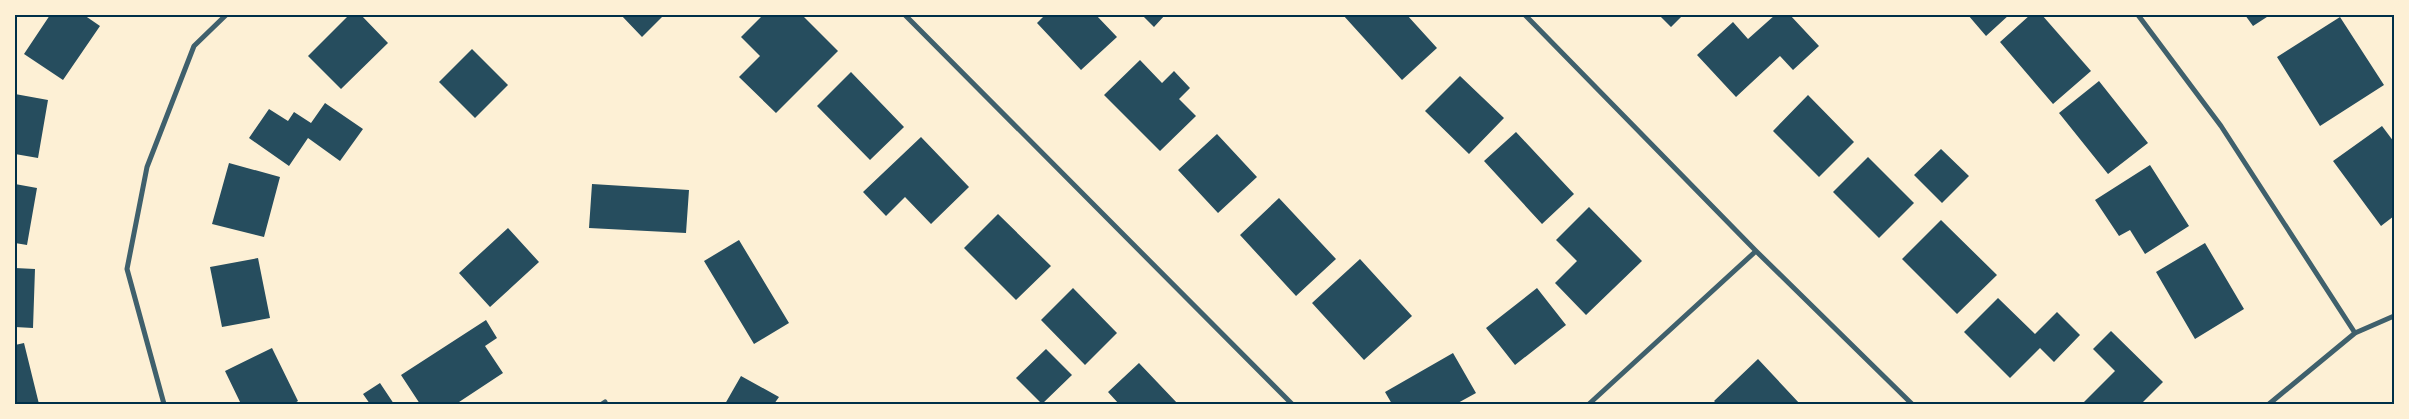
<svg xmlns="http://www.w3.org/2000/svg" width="2409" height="419" viewBox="0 0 2409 419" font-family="Quicksand,sans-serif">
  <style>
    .building { fill: #264d5e }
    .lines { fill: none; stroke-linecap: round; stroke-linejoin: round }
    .minor { stroke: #3f606c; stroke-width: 5 }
    .neatline { fill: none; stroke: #003049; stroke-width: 2 }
  </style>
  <rect width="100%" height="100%" fill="#fdf0d5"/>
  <!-- building -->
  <path class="building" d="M50,15H84L100,26L63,80L24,54Z
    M349,15H361L388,43L341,89L308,56Z
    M621,15H664L642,37Z
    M763,15H802L838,51L776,113L739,77L760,56L741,37Z
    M1045,15H1096L1117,37L1081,70L1037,23Z
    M1142,15H1165L1154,27Z
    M1343,15H1407L1437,48L1402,80Z
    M1659,15H1683L1671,27Z
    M1775,15H1790L1819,46L1793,70L1780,56L1736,97L1697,55L1733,22L1748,39Z
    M1968,15H2009L1986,36Z
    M2030,15H2042L2091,71L2053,104L2000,42Z
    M2245,15H2270L2253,26Z
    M2340,17L2384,85L2320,126L2277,57Z
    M472,49L508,85L475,118L439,82Z
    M1140,60L1162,83L1174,71L1190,88L1179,99L1196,116L1160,151L1104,95Z
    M851,72L904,127L870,160L817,106Z
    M1460,76L1504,118L1469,154L1425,111Z
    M2099,81L2148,143L2108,174L2059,113Z
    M15,94L48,100L38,158L15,154Z
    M1808,95L1854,142L1819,177L1773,131Z
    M325,103L363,129L340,161L308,138L289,166L249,138L269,109L288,121L294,112L311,123Z
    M2382,126L2394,142V216L2381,226L2333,161Z
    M1516,132L1574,194L1542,224L1484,161Z
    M1217,134L1257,177L1218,213L1178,170Z
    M921,137L969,187L931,224L905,197L886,216L863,192Z
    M1941,149L1969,176L1942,203L1914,175Z
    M1868,157L1914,203L1879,238L1833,192Z
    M229,163L280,177L264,237L212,224Z
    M2150,165L2189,226L2145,254L2130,230L2119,236L2095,200Z
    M15,184L37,188L27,245L15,243Z
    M592,184L689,190L686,233L589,228Z
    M1279,198L1336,259L1296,296L1240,235Z
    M1589,207L1642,261L1586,315L1555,283L1577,261L1556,240Z
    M998,214L1051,266L1016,300L964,248Z
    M1941,220L1997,275L1957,314L1902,259Z
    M508,228L539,262L490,307L459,273Z
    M739,240L789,323L754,344L704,261Z
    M2205,243L2244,309L2195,339L2156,272Z
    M258,258L270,318L222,327L210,267Z
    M1360,259L1412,316L1364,360L1312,303Z
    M15,268L35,269L33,328L15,327Z
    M1073,288L1117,333L1085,365L1041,320Z
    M1537,288L1566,325L1515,365L1486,328Z
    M1998,298L2035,334L2057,312L2080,335L2054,362L2040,348L2010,378L1964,332Z
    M486,320L497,338L485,346L503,373L456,404H420L401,375Z
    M2111,331L2163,382L2141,404H2082L2115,371L2093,349Z
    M24,343L39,404H15V345Z
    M272,348L298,401L293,404H241L225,371Z
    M1046,349L1072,375L1042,404L1016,378Z
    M1453,353L1476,393L1456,404H1392L1385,392Z
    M1758,359L1800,404H1717L1714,401Z
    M1139,363L1178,404H1119L1108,392Z
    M741,376L779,397L774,404H725Z
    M380,383L394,404H370L363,394Z"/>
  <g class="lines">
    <!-- minor -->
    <path class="minor" d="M905,15L1292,404
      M1525,15L1756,251L1912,404
      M2138,15L2221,126L2355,333
      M164,404L127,269L147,167L194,46L226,15
      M602,404L605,402
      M1589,404L1756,251
      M2269,404L2355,333L2394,316"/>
  </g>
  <!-- border -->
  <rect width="2409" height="419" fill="none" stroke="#fdf0d5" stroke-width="32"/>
  <rect x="16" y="16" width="2377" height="387" class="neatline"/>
</svg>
